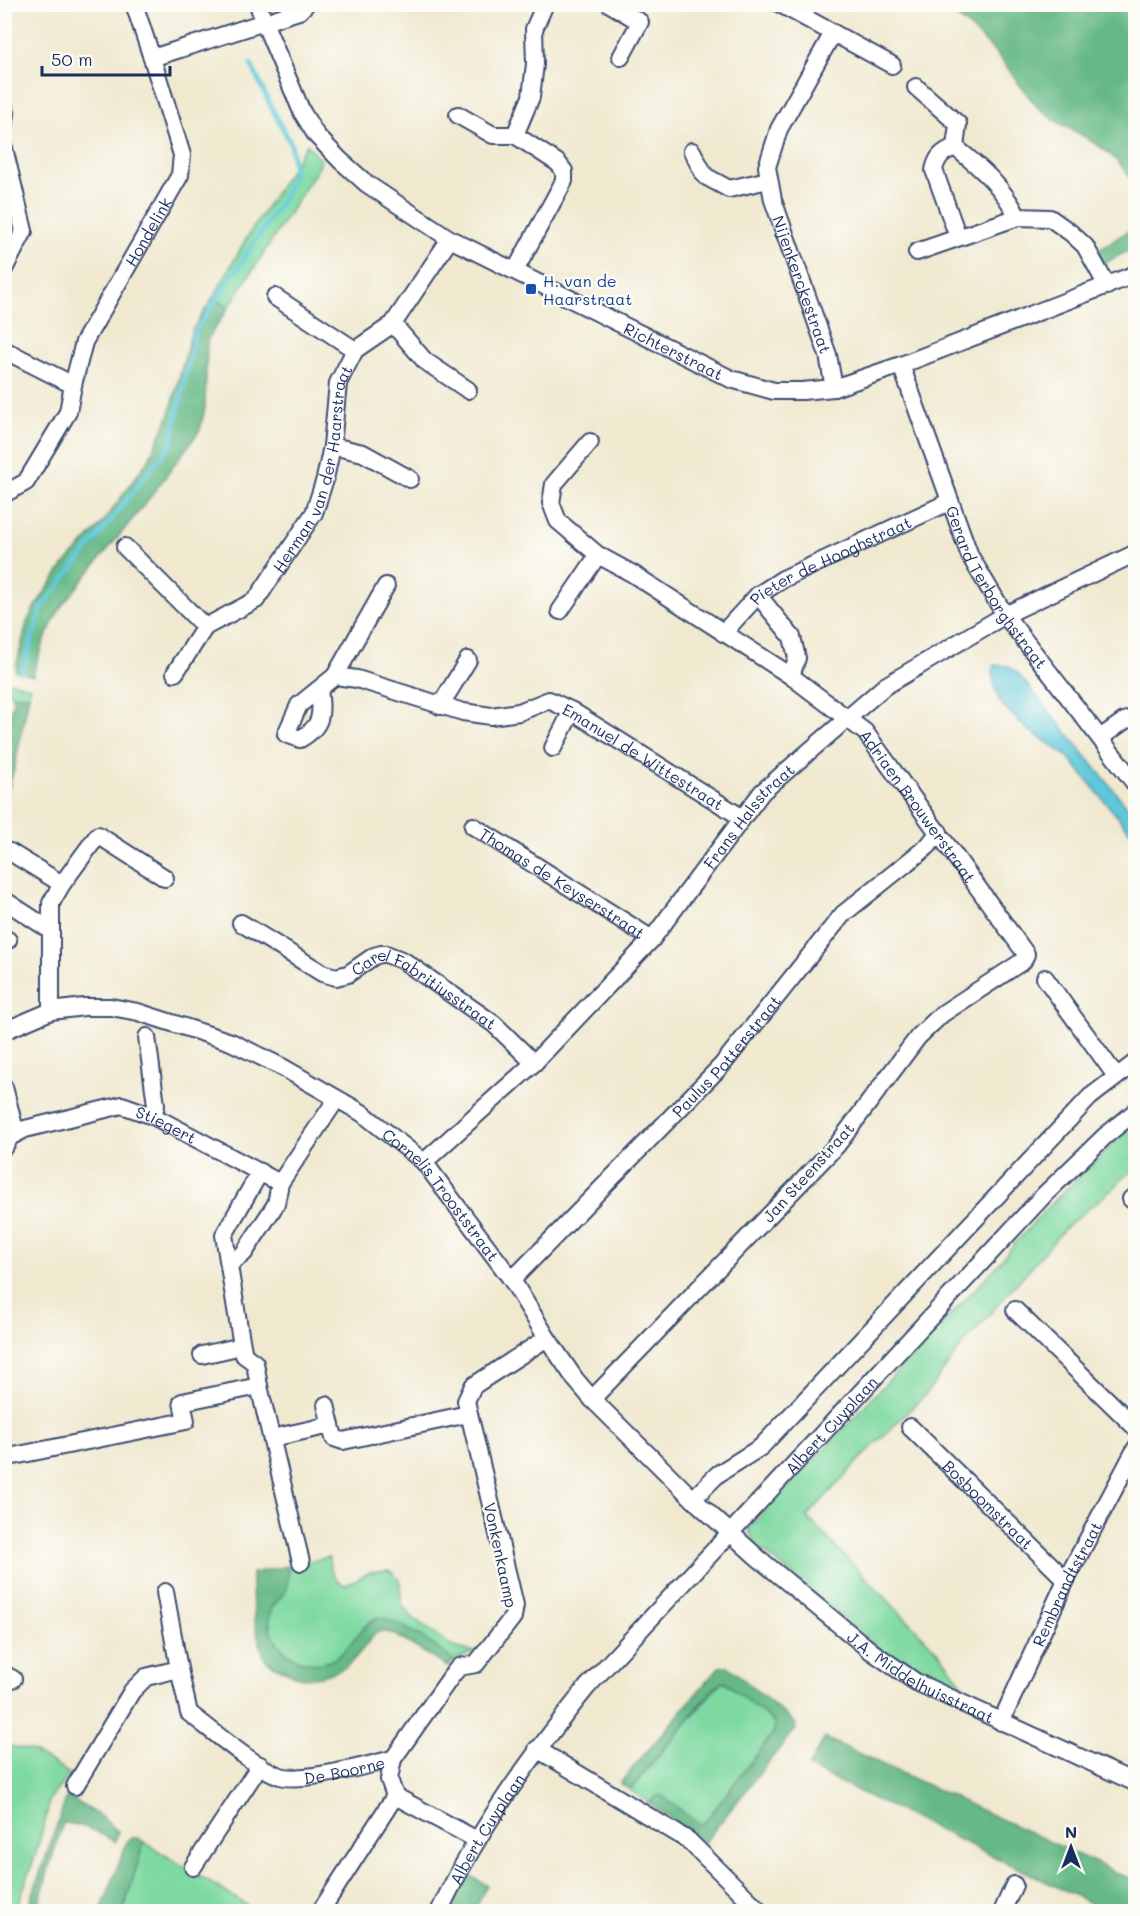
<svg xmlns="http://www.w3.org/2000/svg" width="1140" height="1916" viewBox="0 0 1140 1916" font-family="Mali,sans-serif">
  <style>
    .green { fill: #7ed9a0; stroke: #4c847f; stroke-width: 1.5 }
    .forest { fill: #66b986; stroke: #407472; stroke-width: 1.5 }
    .water { fill: #5ec7da; stroke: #3c7b9c; stroke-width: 1.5 }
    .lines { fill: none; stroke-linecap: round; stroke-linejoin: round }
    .stream { stroke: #5ec7da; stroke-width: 5 }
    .minor-casing { stroke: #3b4b6f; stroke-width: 20 }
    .minor { stroke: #fff; stroke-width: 16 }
    .transit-dot { fill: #1a4fb4; stroke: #fdfcf7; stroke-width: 2 }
    .labels { text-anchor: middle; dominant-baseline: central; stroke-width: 4.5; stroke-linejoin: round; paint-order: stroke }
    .street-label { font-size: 16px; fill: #1b2f5e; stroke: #fdfcf7 }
    .transit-label { font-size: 16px; fill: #164399; stroke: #fdfcf7; text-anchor: start }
  </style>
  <rect width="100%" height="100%" fill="#fdfcf7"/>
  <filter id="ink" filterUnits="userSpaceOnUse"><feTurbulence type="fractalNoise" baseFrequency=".0167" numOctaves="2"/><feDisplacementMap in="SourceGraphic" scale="12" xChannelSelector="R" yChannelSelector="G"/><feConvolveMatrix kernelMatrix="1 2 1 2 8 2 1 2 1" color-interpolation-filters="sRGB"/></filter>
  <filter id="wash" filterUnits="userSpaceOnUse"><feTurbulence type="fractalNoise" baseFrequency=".008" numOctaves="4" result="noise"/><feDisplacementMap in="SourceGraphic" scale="24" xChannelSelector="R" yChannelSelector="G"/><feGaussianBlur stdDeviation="1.35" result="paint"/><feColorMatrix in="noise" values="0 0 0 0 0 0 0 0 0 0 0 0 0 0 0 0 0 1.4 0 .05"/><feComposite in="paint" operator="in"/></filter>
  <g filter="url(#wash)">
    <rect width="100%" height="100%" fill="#f0e9d0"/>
    <!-- green -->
    <path class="green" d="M307,144L321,160L319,167L229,307L213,298L245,241Z
      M12,682L30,687L29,695H12L10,692H5V684Z
      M1135,1123V1170L1123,1178L1114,1188L1066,1227L960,1348L926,1394L860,1459L807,1517L941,1655L977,1704L906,1668L880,1649L773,1559L755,1543L748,1529L995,1268L1015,1243L1064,1191Z
      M329,1557C330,1570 333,1581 346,1585L370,1572L389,1570L400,1580L402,1605L412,1617L453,1647L474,1652L454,1661L378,1617C357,1627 350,1655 327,1662C299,1671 264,1642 270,1613C271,1608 275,1605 277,1601C284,1590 289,1579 288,1566Z
      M721,1682H725L775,1723L774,1732L705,1823L699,1824L662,1796H657L649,1803L630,1790Z
      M5,1745L32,1751L70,1774L49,1800L47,1814L35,1856L19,1902L14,1911H5Z
      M144,1842L256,1911L123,1912Z"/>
    <!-- forest -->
    <path class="forest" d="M1132,4L1136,7L1135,186C1123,163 1106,149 1083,136C1068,127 1052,121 1040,109C1025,95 1013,74 1000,58C983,38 963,21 942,5Z
      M1135,227V247L1103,264L1096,251Z
      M213,298L229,307L207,340L205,408L200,430L152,495L61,607C49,628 39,651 33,676L15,671L27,622L34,608L63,566L100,526L149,459L169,416L192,330Z
      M12,695H29L14,770L5,799V730L13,703Z
      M288,1566C288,1578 289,1587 281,1597C277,1601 272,1606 270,1612C263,1642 299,1671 326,1662C350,1656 357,1627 378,1617C407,1624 431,1643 454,1661L448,1667L397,1636L383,1631L376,1633C367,1643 358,1656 348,1665C339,1673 310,1680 299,1677C287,1673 275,1666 265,1660C255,1632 251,1603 252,1573Z
      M728,1666L796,1724L795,1729L704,1843L649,1803L657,1796H662L699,1824L704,1823L774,1732L775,1723L725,1682H721L713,1689L630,1790L620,1783L719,1667Z
      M825,1738L1135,1881V1911H1107L808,1767Z
      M67,1796L103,1818L118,1831L115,1842C99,1832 82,1824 63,1823L50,1864L37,1911H27Z
      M131,1838H138L144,1842L123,1911H101L127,1842Z
      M463,1872L487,1885L474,1911L446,1912Z"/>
    <!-- water -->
    <path class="water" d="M994,665L1008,666L1017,672L1135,816V838L1068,757L1027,729L1001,704L995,688L992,671Z"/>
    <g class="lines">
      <!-- stream -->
      <path class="stream" d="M231,4V7
        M22,672L42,607L171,444L195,331L282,201L294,172L291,144L270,105L251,64"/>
    </g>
  </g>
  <g filter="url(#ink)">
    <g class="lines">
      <!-- minor casing -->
      <g class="minor-casing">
        <g id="minor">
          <path d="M134,4L152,58"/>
          <path id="s1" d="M258,4L264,22L302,112L316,135L340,160L367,184L450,239L731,379L774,391H802L834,388L901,365L1136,274"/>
          <path d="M610,4L640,22L621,57"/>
          <path d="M780,4L892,65"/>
          <path id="s2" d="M833,33L779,129L767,167L773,200L828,355L834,388"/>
          <path d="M916,87L958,124L955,147"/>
          <path d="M4,106L6,113L4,131"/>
          <path d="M458,115L493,135H515L558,163L564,171V181L515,271"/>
          <path d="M515,135L531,97L535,64L534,29L545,4"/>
          <path d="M955,147C942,152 937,157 934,170L958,237"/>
          <path d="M955,147C981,168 1003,187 1018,217"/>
          <path d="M4,148L24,231L4,269"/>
          <path d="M692,151L705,176L729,189L768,180"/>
          <path d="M917,252L1018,217L1050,218L1071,233L1085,246L1107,286"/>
          <path d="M275,297L355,350"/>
          <path d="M393,324L425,361L468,390"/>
          <path d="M4,350L73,385"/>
          <path id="s3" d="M901,365L970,556L1005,615L1136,785"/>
          <path id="s4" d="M590,442L554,484L551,503L558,521L598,555L633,574L791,676L865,732L1026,954L1023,961L942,1014L918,1037L837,1145L592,1399"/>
          <path d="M332,446L363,453L410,479"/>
          <path id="s5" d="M4,494L26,482L68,412L73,385L84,342L180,175L182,155L152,58L299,11L306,4"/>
          <path d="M125,547L205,627L175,673"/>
          <path d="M758,595L792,637L797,658L791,676"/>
          <path d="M560,611L598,555"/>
          <path id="s6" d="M205,627L256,600L314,513L325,479L332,446L338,383L355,350L393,324L450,239"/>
          <path id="s7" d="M723,633L758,595L783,579L949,502"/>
          <path id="s8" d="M335,676L357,679L463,712L491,716L519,712L549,700L572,711L741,817"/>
          <path d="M319,689C322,714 323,726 300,739L286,734L299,705L335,676L386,586"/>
          <path d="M440,706L468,660"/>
          <path d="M1100,738L1124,721L1136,717"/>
          <path d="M553,748L572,711"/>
          <path id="s9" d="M473,826L652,939"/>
          <path d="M10,852L62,884"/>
          <path d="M4,900L50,930"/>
          <path id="s10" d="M241,923L322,973L336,977L348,974L374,956L381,954H386L404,961L494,1024L534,1063"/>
          <path d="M4,942L8,940"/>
          <path d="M1045,978L1116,1076"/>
          <path d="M51,1011V903L62,884L98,835L165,878"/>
          <path id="s11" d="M4,1031L51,1011L84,1007H111L138,1012L231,1042L282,1067L362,1113L424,1162L512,1280L547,1338L575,1379L592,1399L693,1499L757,1557L871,1651L916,1682L1136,1783"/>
          <path d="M147,1037L156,1105L153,1116"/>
          <path d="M4,1087L16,1134L4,1126"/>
          <path id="s12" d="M4,1147L11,1136L25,1129L122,1105L153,1116L280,1183"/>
          <path id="s13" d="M424,1162L534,1063L652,939L762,792L885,686L1005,615L1136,553"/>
          <path d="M1131,1199L1136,1203"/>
          <path d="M230,1264L244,1253L276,1204L280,1183L336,1100"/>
          <path id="s14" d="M512,1280L722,1065L843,914L928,846L939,832"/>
          <path d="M1015,1310L1136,1428"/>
          <path d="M202,1355L242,1346L224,1235L260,1172"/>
          <path d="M259,1386L301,1562"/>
          <path d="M326,1405L334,1438L343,1441L468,1414"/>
          <path id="s15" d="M910,1427L1066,1580"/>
          <path d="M272,1438L331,1425"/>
          <path d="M4,1458L186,1421L182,1402L259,1386L255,1363L244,1355L242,1346"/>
          <path d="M693,1499L718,1474L761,1447L1090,1097L1136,1062"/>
          <path d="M165,1592L179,1669"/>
          <path d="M4,1674L13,1679"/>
          <path id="s16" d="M1001,1722L1066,1580L1136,1448"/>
          <path d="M537,1749L688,1840L761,1912"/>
          <path id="s17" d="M75,1786L132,1691L146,1677L179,1669L189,1713C212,1730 254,1767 280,1776C303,1783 367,1765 393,1759"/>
          <path d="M477,1840L395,1796L389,1779L393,1759L453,1674L459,1667L476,1664L513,1617L515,1605L466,1401L473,1386L547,1338"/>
          <path d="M193,1867L260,1765"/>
          <path d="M320,1912L395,1796"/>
          <path id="s18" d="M439,1912C477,1830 531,1757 587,1687L1044,1195L1105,1136L1136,1111"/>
          <path d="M1002,1912L1014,1885"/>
        </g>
      </g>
      <!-- minor -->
      <use href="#minor" class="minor"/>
    </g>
  </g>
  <!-- markers -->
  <rect class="transit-dot" x="525" y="283" width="12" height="12" rx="3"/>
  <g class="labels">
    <!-- street labels -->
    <g class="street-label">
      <text stroke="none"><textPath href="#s5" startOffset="306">Hondelink</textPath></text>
      <text stroke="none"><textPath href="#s2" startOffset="273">Nijenkerckestraat</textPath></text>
      <text stroke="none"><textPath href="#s1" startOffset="564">Richterstraat</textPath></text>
      <text stroke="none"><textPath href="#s6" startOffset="204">Herman van der Haarstraat</textPath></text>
      <text stroke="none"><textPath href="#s7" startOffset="132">Pieter de Hooghstraat</textPath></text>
      <text stroke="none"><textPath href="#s3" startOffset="243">Gerard Terborghstraat</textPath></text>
      <text stroke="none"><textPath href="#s8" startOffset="332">Emanuel de Wittestraat</textPath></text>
      <text stroke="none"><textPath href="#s4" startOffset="558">Adriaen Brouwerstraat</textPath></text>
      <text stroke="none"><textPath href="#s13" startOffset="476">Frans Halsstraat</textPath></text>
      <text stroke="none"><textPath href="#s9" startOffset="106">Thomas de Keyserstraat</textPath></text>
      <text stroke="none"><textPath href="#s10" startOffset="212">Carel Fabritiusstraat</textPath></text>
      <text stroke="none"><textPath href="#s14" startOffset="310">Paulus Potterstraat</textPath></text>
      <text stroke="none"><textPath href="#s12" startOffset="177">Stiegert</textPath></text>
      <text transform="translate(808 1172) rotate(-48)">Jan Steenstraat</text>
      <text stroke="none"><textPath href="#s11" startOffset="500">Cornelis Trooststraat</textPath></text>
      <text stroke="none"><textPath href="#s18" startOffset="628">Albert Cuyplaan</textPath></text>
      <text stroke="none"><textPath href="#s15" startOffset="110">Bosboomstraat</textPath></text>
      <text transform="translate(501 1555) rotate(78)">Vonkenkaamp</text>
      <text stroke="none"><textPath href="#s16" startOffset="153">Rembrandtstraat</textPath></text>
      <text stroke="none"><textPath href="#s11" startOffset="1188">J.A. Middelhuisstraat</textPath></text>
      <text stroke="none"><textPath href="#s17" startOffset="386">De Boorne</textPath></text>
      <text stroke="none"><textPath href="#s18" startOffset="96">Albert Cuyplaan</textPath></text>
    </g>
    <!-- transit labels -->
    <g class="transit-label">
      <text x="543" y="280">H. van de<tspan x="543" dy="18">Haarstraat</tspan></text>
    </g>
  </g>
  <!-- margin -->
  <rect width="1140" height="1916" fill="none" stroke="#fdfcf7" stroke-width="24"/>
  <!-- north arrow -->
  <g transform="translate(1071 1847)" stroke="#fdfcf7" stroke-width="4.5" paint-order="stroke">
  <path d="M0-4.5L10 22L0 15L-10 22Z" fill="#1b2f5e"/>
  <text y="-9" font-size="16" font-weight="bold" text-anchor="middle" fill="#1b2f5e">N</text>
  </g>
  <!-- scale -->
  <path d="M42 66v9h128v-9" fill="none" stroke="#1b2f5e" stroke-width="3"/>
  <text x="51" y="66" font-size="18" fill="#1b2f5e" stroke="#fdfcf7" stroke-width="4.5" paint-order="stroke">50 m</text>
</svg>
